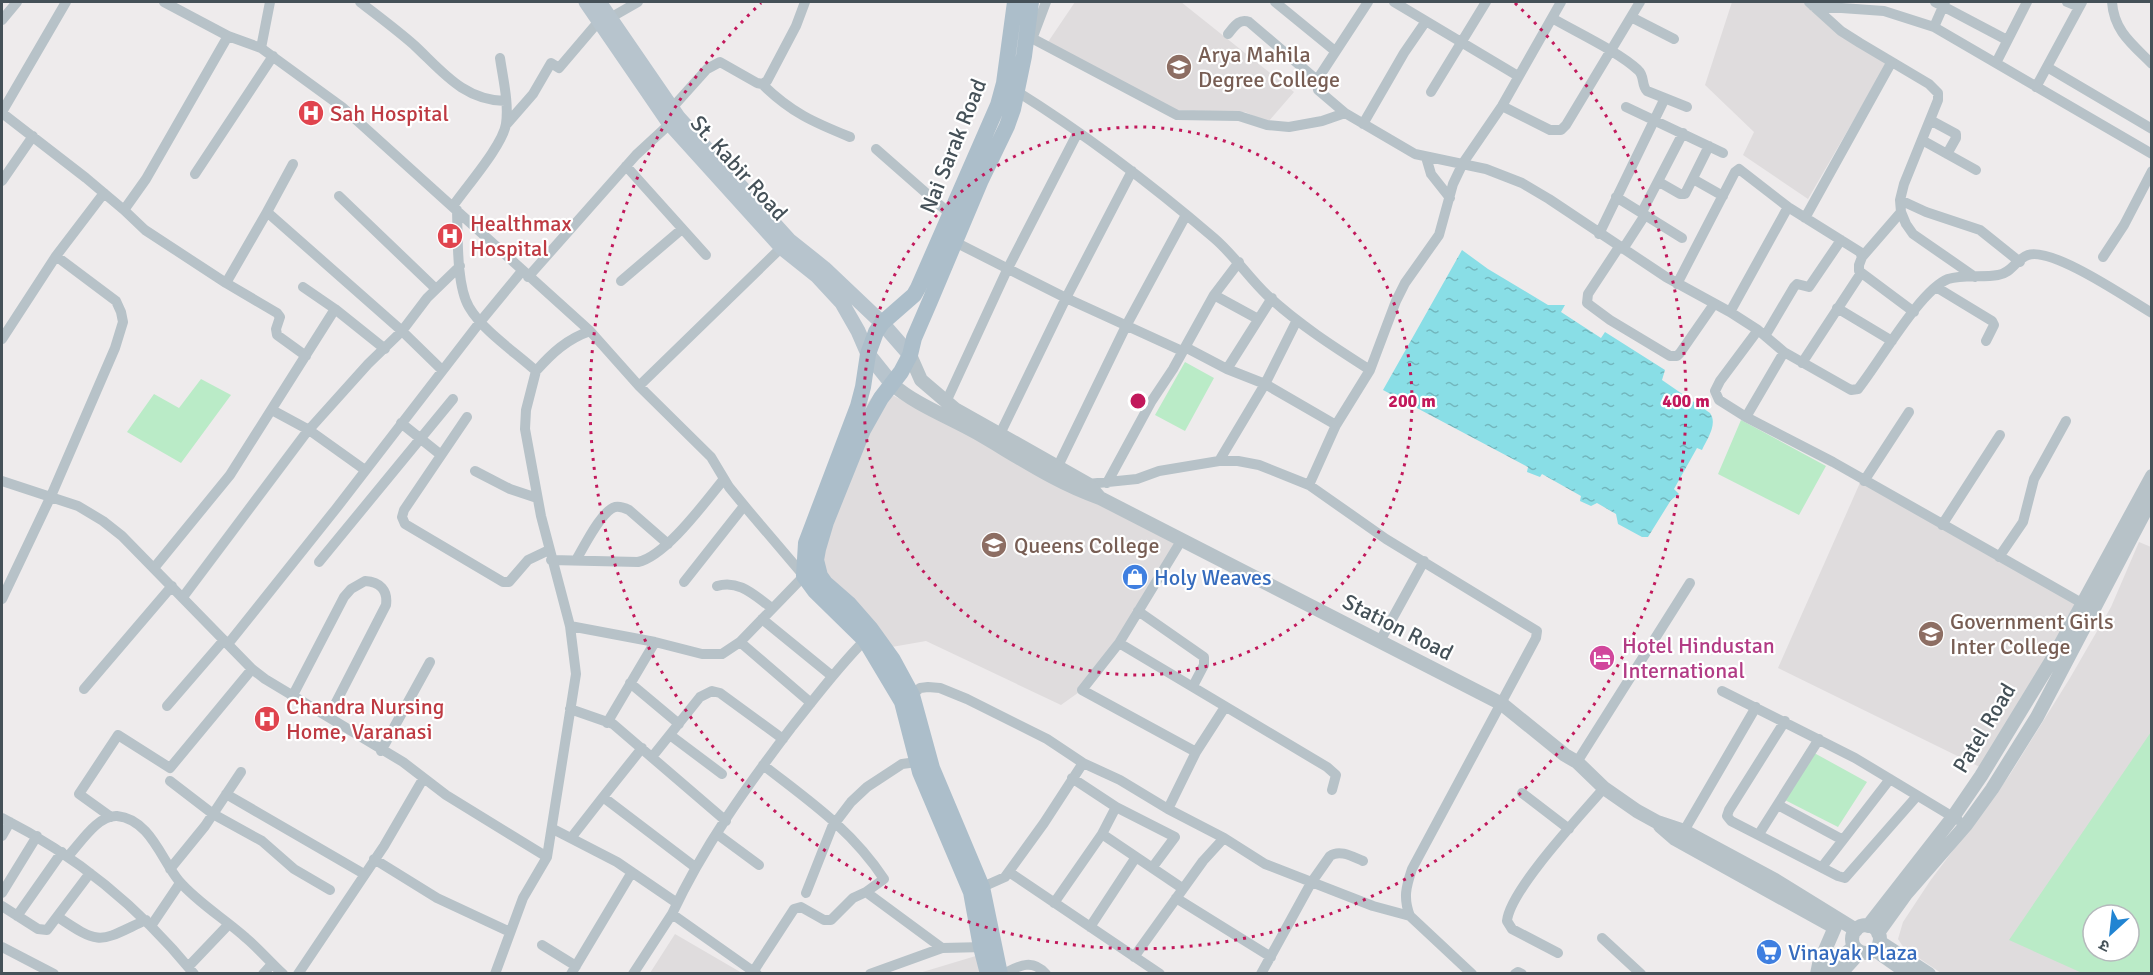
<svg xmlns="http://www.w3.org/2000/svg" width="2153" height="975" viewBox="0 0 2153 975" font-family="Signika,'Noto Sans Devanagari',sans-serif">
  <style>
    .education { fill: #dfdcdd; fill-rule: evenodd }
    .green { fill: #baebc7; fill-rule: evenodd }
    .water { fill: url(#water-ripples) }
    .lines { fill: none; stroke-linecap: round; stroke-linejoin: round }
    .minor { stroke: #b7c2c8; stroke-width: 10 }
    .tertiary { stroke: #b7c2c8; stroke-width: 14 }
    .secondary { stroke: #b7c4cd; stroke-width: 15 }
    .primary { stroke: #acbeca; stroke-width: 16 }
    .ring { fill: none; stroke: #c2185b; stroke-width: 3; stroke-dasharray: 3 6 }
    .labels { text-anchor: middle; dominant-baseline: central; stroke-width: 4.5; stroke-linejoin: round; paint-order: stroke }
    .education-label { font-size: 22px; fill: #785e54; stroke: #fff; text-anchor: start }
    .health-label { font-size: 22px; fill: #be3a42; stroke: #fff; text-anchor: start }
    .street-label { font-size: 22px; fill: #455158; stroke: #fff }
    .shop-label { font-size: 22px; fill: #366cbe; stroke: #fff; text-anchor: start }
    .hotel-label { font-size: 22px; fill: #b23c85; stroke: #fff; text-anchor: start }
    .centre { fill: #c2185b; stroke: #fff; stroke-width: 3 }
    .ring-label { font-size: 18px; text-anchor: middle; font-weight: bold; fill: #c2185b; stroke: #fff; stroke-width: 4.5; stroke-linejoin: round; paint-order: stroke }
  </style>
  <defs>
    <pattern id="water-ripples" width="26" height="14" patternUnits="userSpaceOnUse" patternTransform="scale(1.5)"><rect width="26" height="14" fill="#89dee6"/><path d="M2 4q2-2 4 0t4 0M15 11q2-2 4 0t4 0" fill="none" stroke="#72b6bd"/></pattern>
  </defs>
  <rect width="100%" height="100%" fill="#eeebec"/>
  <!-- education -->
  <path class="education" d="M1075,2H1181L1294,92L1268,122L1245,112L1172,110L1048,42Z
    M1732,2H1815L1853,38L1889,59L1808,199L1743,155L1754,132L1705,85Z
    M879,388L1051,479L1181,541L1082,690L1061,705L926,641L886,648L813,582L849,427Z
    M1863,476L2087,602L1988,771L1778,668Z
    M2139,542L2151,547V973H1941L1904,948L1898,939L1903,922L1930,881L2009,776L2070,678L2111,607ZM2093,915H2129V951H2093Z
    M675,934L742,973H650Z
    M979,955L983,974H916Z"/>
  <!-- green -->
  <path class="green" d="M1185,362L1214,378L1185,431L1155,415Z
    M201,379L231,395L181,463L127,432L154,394L179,408Z
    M1741,420L1826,466L1799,515L1718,474Z
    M2151,732V973H2082L2009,940ZM2093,915H2129V951H2093Z
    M1807,749L1867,782L1838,827L1779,797Z"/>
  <!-- water -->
  <path class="water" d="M1462,250L1488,269L1548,305H1565L1561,312L1601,338L1605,332L1665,370L1662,380L1710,413C1718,424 1707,439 1702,450L1697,448L1674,489L1679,494L1671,500L1648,537H1642L1618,524L1616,514L1597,503L1591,506L1580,501L1581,496L1542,474L1540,477L1527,472L1528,467L1383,390Z"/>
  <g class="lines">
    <!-- minor -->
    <path class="minor" d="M164,2L228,36
      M360,2C378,16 397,30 414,45C442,71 463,100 505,101
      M1275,2L1335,51
      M1368,2L1317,80L1318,90L1345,113L1415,154L1486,169L1522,183L1549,199L1666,277L1730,312L1758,330L1784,352L1851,390L1858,389C1879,363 1920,290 1948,279C1964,274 1982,278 1998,275C2012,273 2016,259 2028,255C2053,247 2128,299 2152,313
      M1394,2L1518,76
      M1809,2L1841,31L1860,43L1929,84L1938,93V100L1904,184L1900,200L1901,212L1906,224L1913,234L1975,277
      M1935,2L2007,40
      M2067,2L2079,7
      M2112,2C2114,31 2132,44 2152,64
      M1813,6L1884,11L1934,27L2152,154
      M1631,17L1674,39
      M610,18L638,2
      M1552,18C1576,32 1619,52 1638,70C1645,76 1641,85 1647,91L1687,107
      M2,20L17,2
      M1934,27L1945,2
      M1024,34L1177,115L1239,116L1267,125L1289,127L1322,121L1345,113
      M1228,34C1234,27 1239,18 1249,22L1317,80
      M1032,39L1046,2
      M261,48L342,107L590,331L639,386L711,457L729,487L747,509L804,576L740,642L722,654H702L655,642L570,626
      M1996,63L2027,2
      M2047,67L2152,129
      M762,84C792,113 813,122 850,137
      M2036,87L2082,2
      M1013,89C1084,133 1151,184 1214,238C1234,255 1248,277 1267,295C1298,324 1334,347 1370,370
      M1431,92L1486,2
      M1502,106L1550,130H1561L1566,125L1640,2
      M1626,107L1723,153
      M672,108L707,69L720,62L757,83L762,84L767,81L796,26L805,2
      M2,112L66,2
      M2,113L86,178L124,210L146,179L228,36L261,48L270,2
      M1930,120L1956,134V138L1947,154
      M1363,124L1404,53L1426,21
      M506,125L533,94L551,63L559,68L599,21
      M1922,140L1976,170
      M876,149L950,214
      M1426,157L1431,174L1450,198
      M626,166L706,255
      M195,174L273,56
      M1693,179L1723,196
      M2,181L33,136
      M1659,182L1680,194H1685L1709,146
      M339,196L436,289
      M1616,197L1682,238
      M1900,200L1926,212L1980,230L2020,262
      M453,206C466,187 503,145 506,124C509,103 503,79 500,58
      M124,210L145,230L226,283L267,212L402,331L442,370
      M457,210C458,235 456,285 469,307C483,331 515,352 536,371C552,353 567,339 590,331
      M267,212L293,164
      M1642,212L1683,133
      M1805,218L1891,63
      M1599,234L1665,98
      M955,242L1066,298L1182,351
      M1619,247L1588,294L1587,303L1610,320L1670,356H1677L1680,353L1714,304
      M1623,249L1645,215
      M1862,257L1901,212
      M2103,257L2124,225L2152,171
      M528,277L636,155L675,119
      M621,281L682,229
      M226,283L277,313L280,317L276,329L277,335L306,356
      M1677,284L1735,172L1739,169L1788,207L1860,252L1862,257L1859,265V271L1914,312
      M303,287L335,309
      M1936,287L1992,321L1994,325L1986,341
      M1214,295L1258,319
      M1837,308L1892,341
      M1730,312L1788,207
      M1758,330L1720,381L1715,391L1719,400L1746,417L1833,462L2087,606
      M1765,336L1794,287L1797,284L1809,287L1841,240
      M2,339L56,256L104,193
      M1185,347L1227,369L1265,384L1336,425
      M1802,363L1861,273
      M1227,369L1272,298
      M639,386L785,244
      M946,402L1007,270L1078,132
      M272,410L309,430L365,470
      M467,417L404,510L402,517L405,524L503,582H509L528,560L549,550
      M1746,417L1784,352
      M401,423L441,455
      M1000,434L1066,298L1132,171
      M1219,461L1265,384L1297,320
      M1057,468L1126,326L1186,215
      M475,471L510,489L537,498
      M2,481L78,506L103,521L122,536L252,669L265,679L403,762L446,795L547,857
      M1864,481L1909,412
      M1107,483L1151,402L1173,369L1214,295L1239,262
      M1309,485L1336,425L1370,370L1396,301L1405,283L1439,235L1453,184L1463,163L1502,106L1561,2
      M1086,487L1088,484L1137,479L1159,471L1219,461H1238L1259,465L1309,485L1386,539L1537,631L1536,638L1412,869C1406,887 1403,898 1410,916L1472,974
      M1942,525L2000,435
      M1999,557L2023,522L2034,479L2066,421
      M551,560L638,562C666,556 705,502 724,479
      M576,560C584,547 601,511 615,507C620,506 625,508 629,510L668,544
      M319,562L453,399
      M154,568L230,475L335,309L385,349
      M684,582L744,506
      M717,586C739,579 755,596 772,608
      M183,597L306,433L368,364L402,331L427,298L460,266
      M2,599L51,496L115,348L123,322L121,312L116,301L56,256
      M1138,611L1204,657V665L1193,686
      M762,619L832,676
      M1380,641L1424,561
      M740,642L811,703
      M1119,643L1181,541
      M228,644L335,510L480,322L522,271
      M630,683L679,724
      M84,689L172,586
      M1722,691L1855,758L1958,820
      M912,695L920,688L928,687L940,688L967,699L1047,739L1083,763L1120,780L1168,809L1224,838L1265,864L1373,906L1410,916
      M292,697L344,597L351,589L365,581C380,582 388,590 386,605L329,716
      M167,706L224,640
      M570,709L613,724L726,821
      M1785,721L1729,810L1727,816L1731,821L1838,876L1845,878L1917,796
      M607,723L655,642
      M670,735L722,774
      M381,751L430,662
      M1196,752L1082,690L1119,643L1327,767L1336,775L1332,790
      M652,757L700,697L712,691L720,693L783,739
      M1577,762L1690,583
      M1072,778L1116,807L1175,837L1152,868
      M170,781L213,814L262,841L294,869L330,890
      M1522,793L1569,829
      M226,794L364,874
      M603,797L642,748
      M1778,805L1843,840
      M1168,809L1196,752L1225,707
      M111,817L79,794L118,735L170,768L252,669
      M2,818C77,856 140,908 194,974
      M553,829L617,862L677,903
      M717,834L759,865
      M1102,834L1182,888
      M1759,834L1819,739
      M2,836L10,822
      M1681,836L1756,707
      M571,838L603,797L695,867
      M68,856C80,844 97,815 117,816C150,819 162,861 179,881C198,903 225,919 246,938C259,949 270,962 283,974
      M374,859L437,898L510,932
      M1822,867L1890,779
      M170,869L205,826L241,772
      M1009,872L1160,974
      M978,889L1005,877L1044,823L1083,763
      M866,892L942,948
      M2,893L37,836
      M806,893L832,827L851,802L867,787L902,764L917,762
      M1176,898L1271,957
      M1054,903L1102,834L1116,807
      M2,906L38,929L47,930L90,873
      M672,914C703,847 747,786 791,728C815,698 838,667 865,640
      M17,916L62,852
      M58,917C102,947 100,941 146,920
      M151,926L180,883
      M1090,927L1136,857
      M1602,938L1641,974
      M542,945L576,966
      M2,947L54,974
      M1558,953L1512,929L1507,921C1510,890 1581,815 1604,788
      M1134,957L1203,861L1224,838
      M188,967L229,924
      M753,972L794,909L801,907L824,920H831L853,898L866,892L884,879C851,829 809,801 763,765
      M263,974L272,964
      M298,974L384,846L423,779
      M495,974L523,898L547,857L576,674L570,626L541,516L525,429L526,410L536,371
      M571,974L632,872
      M633,974L672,914L757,974
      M870,974L942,948L985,947
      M1003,974C1019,966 1032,958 1046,974
      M1261,974L1311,883L1330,856C1340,849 1353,857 1363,861
      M1515,974L1518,972L1522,974"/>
    <!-- tertiary -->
    <path class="tertiary" d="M910,355L921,380L955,409L1088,484L1100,498
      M892,384C916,405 949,417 977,433C1017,456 1056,483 1100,498L1502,704L1565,755L1577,762L1604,788L1637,811L1657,822L1684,831L1775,880L1856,930
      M1660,826L1675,839L1832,926
      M1852 939a14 14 0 1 1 28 0a14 14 0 1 1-28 0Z
      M1868,926L1953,817L1981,776L2053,658L2152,476
      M1878,933L1906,894L1966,825L1992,789L2037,717L2152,498
      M1880,942L1929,974
      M1875,950L1909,974
      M1817,974L1819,964L1835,927
      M1825,974L1854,946
      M1840,974L1860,952"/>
    <!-- secondary -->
    <path class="secondary" d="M586,2L669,123L782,248L817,276L842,303L858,331L868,354L892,384
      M599,2L678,117L789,240L824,268L882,323L910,355"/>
    <!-- primary -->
    <path class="primary" d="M988,974L981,947L971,892L920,772L902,702L865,640L815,591L804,576L806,543L858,406L863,387L868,354L876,332L882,323L914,295L918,288L998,105L1004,83L1015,2
      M1000,974L982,887L932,768L912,695L893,660L870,628L849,604L825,583L820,576L816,560L818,549L826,522L863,430L881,398L901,372L910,355L914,338L930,301L981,180L1007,126L1013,109L1024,56L1031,2"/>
  </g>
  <!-- distance rings -->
  <g class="ring">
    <circle cx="1138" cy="401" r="274"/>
    <path d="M1515 3A548 548 0 1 1 761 3"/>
  </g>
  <!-- icons -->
  <defs>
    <g id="university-disc" transform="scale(1.35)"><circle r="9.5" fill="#8d6e63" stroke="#fff"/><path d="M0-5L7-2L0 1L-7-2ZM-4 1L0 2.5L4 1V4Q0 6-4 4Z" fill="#fff"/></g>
    <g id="hospital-disc" transform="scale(1.35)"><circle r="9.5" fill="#e0444e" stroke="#fff"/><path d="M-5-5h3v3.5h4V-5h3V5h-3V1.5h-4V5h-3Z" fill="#fff"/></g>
    <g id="school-disc" transform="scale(1.35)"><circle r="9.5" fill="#8d6e63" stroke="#fff"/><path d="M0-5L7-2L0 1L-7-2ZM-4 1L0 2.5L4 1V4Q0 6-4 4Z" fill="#fff"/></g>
    <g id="shop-disc" transform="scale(1.35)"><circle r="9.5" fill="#3f7fe0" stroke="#fff"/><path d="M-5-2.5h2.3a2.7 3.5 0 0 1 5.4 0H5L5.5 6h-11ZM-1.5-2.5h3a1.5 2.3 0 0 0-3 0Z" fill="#fff"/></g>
    <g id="hotel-disc" transform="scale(1.35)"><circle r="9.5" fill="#d1479c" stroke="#fff"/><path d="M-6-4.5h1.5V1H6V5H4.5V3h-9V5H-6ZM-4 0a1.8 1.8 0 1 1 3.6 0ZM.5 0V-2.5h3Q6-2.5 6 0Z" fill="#fff"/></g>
    <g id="supermarket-disc" transform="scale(1.35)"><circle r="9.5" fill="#3f7fe0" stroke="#fff"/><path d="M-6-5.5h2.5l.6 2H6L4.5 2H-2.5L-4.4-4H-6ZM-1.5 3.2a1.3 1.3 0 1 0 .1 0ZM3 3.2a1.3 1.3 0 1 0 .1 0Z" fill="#fff"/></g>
  </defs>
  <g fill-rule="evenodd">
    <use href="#university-disc" x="1179" y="67"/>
    <use href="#hospital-disc" x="311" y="113"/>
    <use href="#hospital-disc" x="450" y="236"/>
    <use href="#school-disc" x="994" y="545"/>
    <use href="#shop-disc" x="1135" y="577"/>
    <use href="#university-disc" x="1931" y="634"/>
    <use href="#hotel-disc" x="1602" y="658"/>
    <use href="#hospital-disc" x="267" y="719"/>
    <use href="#supermarket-disc" x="1769" y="952"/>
  </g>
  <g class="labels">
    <!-- education labels -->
    <g class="education-label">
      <text x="1198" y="54">Arya Mahila<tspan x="1198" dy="25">Degree College</tspan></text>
      <text x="1014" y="545">Queens College</text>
      <text x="1950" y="621">Government Girls<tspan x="1950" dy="25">Inter College</tspan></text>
    </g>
    <!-- health labels -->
    <g class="health-label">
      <text x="330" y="113">Sah Hospital</text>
      <text x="470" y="223">Healthmax<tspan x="470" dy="25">Hospital</tspan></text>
      <text x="286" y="706">Chandra Nursing<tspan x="286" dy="25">Home, Varanasi</tspan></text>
    </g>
    <!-- street labels -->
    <g class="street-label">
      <text transform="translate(953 146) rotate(-68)">Nai Sarak Road</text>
      <text transform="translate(739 168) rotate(48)">St. Kabir Road</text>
      <text transform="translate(1398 627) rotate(27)">Station Road</text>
      <text transform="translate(1984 728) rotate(-59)">Patel Road</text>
    </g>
    <!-- shop labels -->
    <g class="shop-label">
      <text x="1154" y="577">Holy Weaves</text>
      <text x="1788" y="952">Vinayak Plaza</text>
    </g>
    <!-- hotel labels -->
    <g class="hotel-label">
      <text x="1622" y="645">Hotel Hindustan<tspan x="1622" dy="25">International</tspan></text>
    </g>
  </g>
  <circle cx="1138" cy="401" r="9" class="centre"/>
  <g class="ring-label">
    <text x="1412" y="407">200 m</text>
    <text x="1686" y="407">400 m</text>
  </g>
  <!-- border -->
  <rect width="2153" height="975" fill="none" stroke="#455158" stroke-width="6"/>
  <!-- north arrow -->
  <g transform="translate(2111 933) rotate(207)"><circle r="28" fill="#ffffff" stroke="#b5b9bc" stroke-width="1.5"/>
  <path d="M0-4.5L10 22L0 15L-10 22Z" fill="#2184d2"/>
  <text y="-9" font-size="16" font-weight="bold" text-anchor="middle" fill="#455158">उ</text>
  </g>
</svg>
